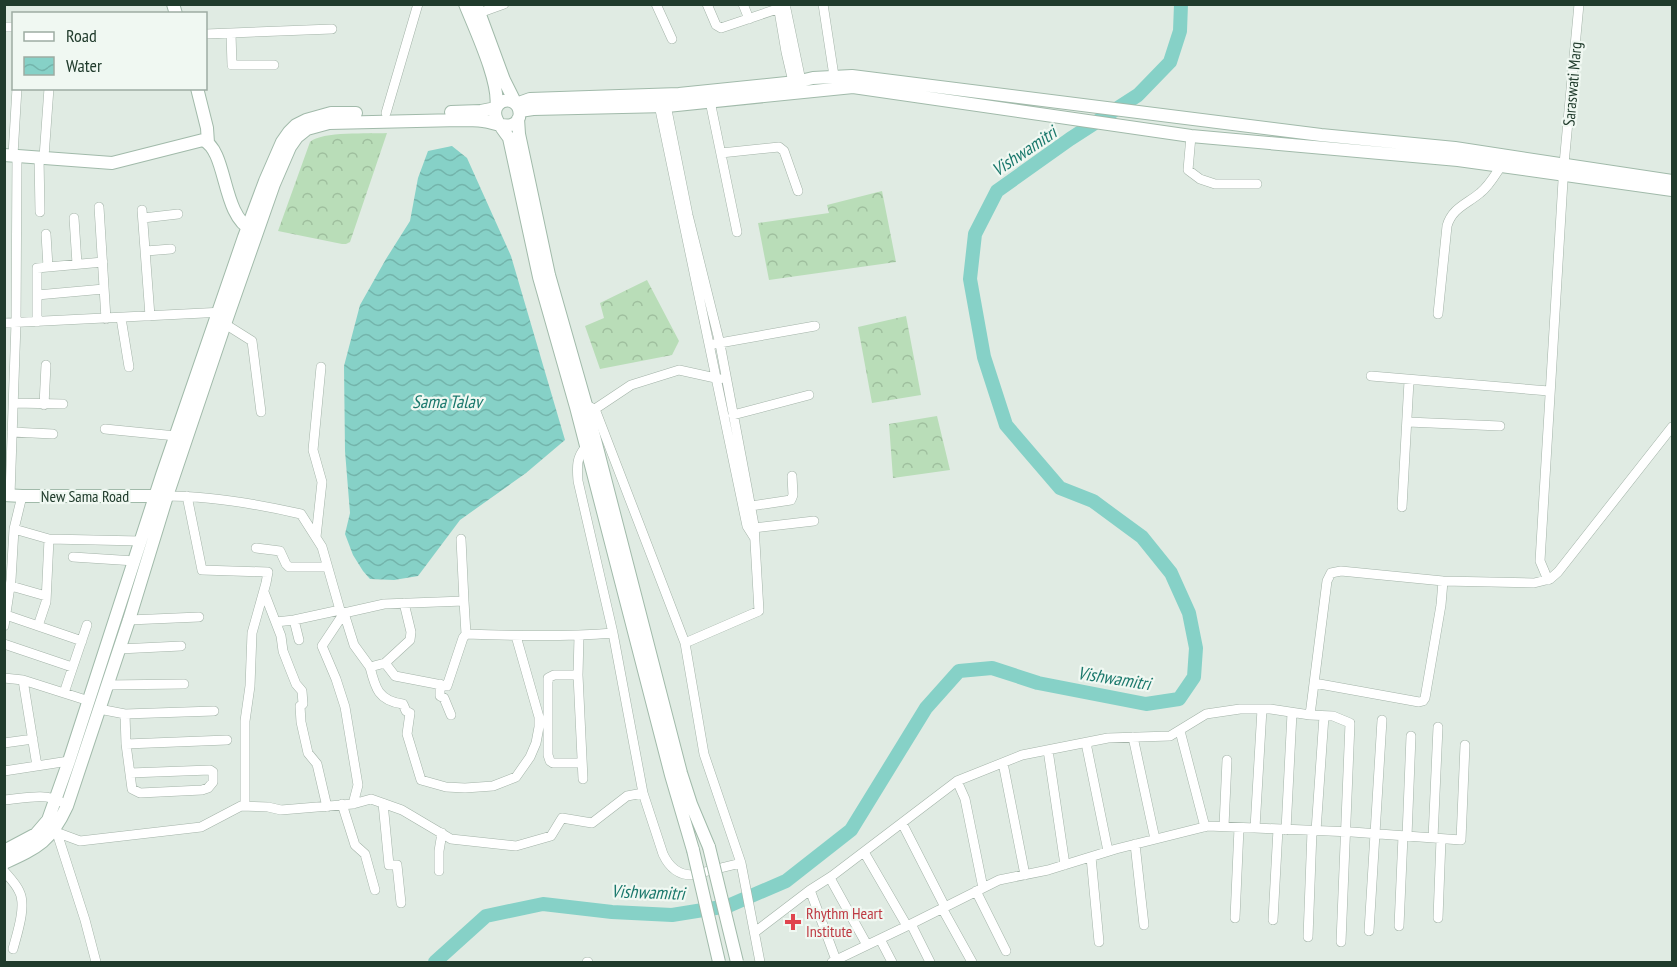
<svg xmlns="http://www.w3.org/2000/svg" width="1677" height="967" viewBox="0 0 1677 967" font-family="'PT Sans Narrow',sans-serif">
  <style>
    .forest { fill: url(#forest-crowns) }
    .water { fill: url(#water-waves) }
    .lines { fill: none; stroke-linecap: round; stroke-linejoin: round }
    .river { stroke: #86d1c7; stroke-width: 14 }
    .street-casing { stroke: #a3b3a8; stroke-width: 10 }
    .secondary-casing { stroke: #a1baaa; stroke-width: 14 }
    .street { stroke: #fff; stroke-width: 9 }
    .secondary { stroke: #fff; stroke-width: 12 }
    .secondary-bridge-casing { stroke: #a1baaa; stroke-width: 14; stroke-linecap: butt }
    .secondary-bridge { stroke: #fff; stroke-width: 12 }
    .health-dot { fill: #e0444e; stroke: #f0f8f2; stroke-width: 2 }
    .labels { text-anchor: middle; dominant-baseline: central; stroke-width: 4.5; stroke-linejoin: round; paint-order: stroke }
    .street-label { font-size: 16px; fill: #203b2c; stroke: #f0f8f2 }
    .health-label { font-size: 16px; fill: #be3a42; stroke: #f0f8f2; text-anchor: start }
    .water-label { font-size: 18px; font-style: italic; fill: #1a786c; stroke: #f0f8f2 }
  </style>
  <defs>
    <pattern id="forest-crowns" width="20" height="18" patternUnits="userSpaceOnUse" patternTransform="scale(1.5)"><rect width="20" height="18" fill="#b9ddb8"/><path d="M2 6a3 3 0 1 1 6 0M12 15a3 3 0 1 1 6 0" fill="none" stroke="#9fbf9e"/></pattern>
    <pattern id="water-waves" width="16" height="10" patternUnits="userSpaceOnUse" patternTransform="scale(1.5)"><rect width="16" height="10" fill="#86d1c7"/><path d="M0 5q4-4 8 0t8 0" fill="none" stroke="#73b4ab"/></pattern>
  </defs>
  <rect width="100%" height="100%" fill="#e0ebe3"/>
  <!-- forest -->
  <path class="forest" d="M387,133L350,242L346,244H342L278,231L310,142C322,131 369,134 387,133Z
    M882,191L896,262L769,280L758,223L829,213L827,205Z
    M647,280L679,341L672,355L600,369L585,326L604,318L600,303Z
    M906,316L921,395L872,403L858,327Z
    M937,416L950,470L893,478L889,424Z"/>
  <!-- water -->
  <path class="water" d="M452,146L467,158L511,256L565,440L526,473L460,520L418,576L394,580L370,579L363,571L353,555L345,534L350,513L345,451L344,366L360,305L386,259L410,221L418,178L428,151Z"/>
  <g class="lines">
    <!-- river -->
    <path class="river" d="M435,962L486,916L543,904L612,912L672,915L728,906L786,881L851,830L926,708L959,671L992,668L1038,683L1146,704L1179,699L1194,677L1196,648L1189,613L1171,573L1142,537L1093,501L1060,488L1006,425L984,357L970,279L975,234L997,191L1070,139L1138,95L1170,62L1180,31L1181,4"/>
    <!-- street casing -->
    <g class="street-casing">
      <path id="street" d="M656,4L672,39
        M707,4L716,25L721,28L786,6
        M743,4L749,19
        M785,4L801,81
        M823,4L834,76
        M778,5L786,52L793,82
        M479,13L504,4
        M4,27H14
        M206,34L332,29
        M231,34L232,65H274
        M658,100L747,526L754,537
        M665,100L688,215L720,344L747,487L754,525L759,611L685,643
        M710,101L737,232
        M386,113L418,4
        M1191,136L1188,170L1200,179L1215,184H1257
        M721,153L779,147L784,151L798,191
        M13,155L17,88
        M39,157L40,212
        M44,157L49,88
        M99,207L106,319
        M142,210L150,316
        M74,218L77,264
        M143,218L178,214
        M46,234L48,267
        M146,251L171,249
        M37,295L104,289
        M1438,314L1447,226C1452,208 1467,204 1480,193C1489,186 1495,175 1501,166
        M121,318L129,367
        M37,322V268L103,262
        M4,323L224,312
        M225,324L252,341L261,412
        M714,344L815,326
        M1371,376L1549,391
        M14,403L63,404
        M44,405L46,365
        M586,405L595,409L685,643L704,754L741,863L760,962
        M595,409L631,385L679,370L720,379
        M733,415L809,395
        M1408,422L1500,426
        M105,429L176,436
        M12,432L53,434
        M586,447C576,457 577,468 578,481L613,633L643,793L663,854C669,867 678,875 692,875L741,863
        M10,495L16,323L17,156
        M167,496C212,496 257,504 301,514L322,547L340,610L344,613L354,645L370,667L385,663L395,676L447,686L463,638L466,634L464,601L384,604L344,613L322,646L336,679L345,707L358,785L353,804
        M187,496L202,570L268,572L266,583L252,633L250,686L245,721V806
        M751,506L791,500L793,495L792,476
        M1402,507L1409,381
        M754,528L814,521
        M14,529L49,539L140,541
        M316,537L322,482L313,450L321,367
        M461,539L464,601
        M256,548L280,551L286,564L289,567H327
        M73,557L135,561
        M1548,580L1540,561L1564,164L1579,4
        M11,586L46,596
        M264,592L281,636L283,651L290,669L296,684L302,691L303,704L300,706L301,722L308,753L317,764L327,807
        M6,615L82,641
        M129,620L199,617
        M294,620L299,640
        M276,622L294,620L340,610
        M4,626L11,580L14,529L22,496
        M38,626L46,602L49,539
        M466,634C515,636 564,637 613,633
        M579,636L578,675L583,779
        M4,644L72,667
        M119,649L181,646
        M385,663L410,640L411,632L404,603
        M370,667C375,687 378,701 403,704L406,711L410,713L407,734L421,780L446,787L465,788L493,786L516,777L530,757L536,743L539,727V717L516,636
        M578,675H554L548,678V755L550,761L553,763H582
        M4,678L23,680L89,701
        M23,680L37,766
        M1314,683L1419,702L1423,701L1425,698L1441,605L1443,581
        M440,684V696L444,698L451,715
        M107,685L184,684
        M64,693L87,625
        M99,709L125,714L214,711
        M125,714L126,744L132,789L140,793L202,790L208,788L213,782V772L210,770L130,773
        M1310,715L1327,581L1331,573L1341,571L1443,581L1534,583L1550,579L1558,572L1672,427
        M1180,731L1205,827
        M1133,737L1155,839
        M4,743L33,739
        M1086,743L1108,851
        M126,744L227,740
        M1048,750L1065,865
        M1003,763L1025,875
        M4,771L69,761
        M957,781L965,799L983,888
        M4,800C21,799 46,792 61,802
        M383,803L389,865H397L401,903
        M342,804L355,845L365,854L375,890
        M902,823L945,907
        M1224,826L1227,760
        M1255,828L1262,709
        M1286,830L1292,713
        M53,831L80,841L201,827L241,806L268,807L281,810L353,804L371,799L402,810L451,839L516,846L551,836L562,818L592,823L627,796L643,793
        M1316,831L1324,716
        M57,833L85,920L96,962
        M1407,836L1411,736
        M1433,838L1438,727
        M1135,844L1144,925
        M1091,857L1099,942
        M4,871C9,877 16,884 19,891C27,905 17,934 13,949
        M439,871V851L442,833
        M830,878L867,945
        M810,890L836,960
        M976,891L1006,951
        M942,908L972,962
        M1235,918L1239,828
        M1438,918L1441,839
        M1273,920L1278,829
        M911,924L930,962
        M907,926L999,880L1048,870L1116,849L1208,826L1352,832L1461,840L1465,745
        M1399,926L1403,836
        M1369,931L1382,720
        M755,932L810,890L832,876L957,781L1022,755L1108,738L1170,736L1206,714L1240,709H1270L1310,715L1333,716L1350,723L1341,942
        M1308,937L1312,831
        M880,939L892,962
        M587,962H588
        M832,962L907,926L864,852"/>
    </g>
    <!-- secondary casing -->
    <g class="secondary-casing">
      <path id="secondary" d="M173,4L176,14
        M476,4L504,80L516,104L530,99L679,94L796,82L813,78L852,76L1321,135L1455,148L1672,181
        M197,88L207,128L208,143
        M520,111L533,109L667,106L853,87L1191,136L1458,160L1672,190
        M451,112L481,111L496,108C501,84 475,29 465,4
        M518,119L519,134L549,275L586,405L681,773L691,804L709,847
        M4,155L112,163L203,140C228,151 221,215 252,230
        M4,495L22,496H162
        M4,851L36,834L48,820L69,761L162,475L244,237L265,181L282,142L289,132L296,125L306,120L331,113H356
        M4,863C39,847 51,841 67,806L129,620L167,496L225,324L274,184L290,147L297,137L307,129L329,123L460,120C467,120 475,120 483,121C491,122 503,127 511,125C523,122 522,105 511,101C506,100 501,101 498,105C489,115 503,129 509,138L539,277L576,407L671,775L693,850"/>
    </g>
    <!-- street -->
    <use href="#street" class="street"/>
    <!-- secondary -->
    <use href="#secondary" class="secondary"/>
    <!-- secondary-bridge casing -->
    <g class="secondary-bridge-casing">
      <path id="secondary-bridge" d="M709,847L737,962
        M693,850L719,962"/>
    </g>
    <!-- secondary-bridge -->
    <use href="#secondary-bridge" class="secondary-bridge"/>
  </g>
  <!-- markers -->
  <path class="health-dot" d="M790 913h6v6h6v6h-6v6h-6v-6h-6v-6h6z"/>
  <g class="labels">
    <!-- street labels -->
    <g class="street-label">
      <text transform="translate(1572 84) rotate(-85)">Saraswati Marg</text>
      <text x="85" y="496">New Sama Road</text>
    </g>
    <!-- health labels -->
    <g class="health-label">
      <text x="806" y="913">Rhythm Heart<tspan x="806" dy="18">Institute</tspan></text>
    </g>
    <!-- water labels -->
    <g class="water-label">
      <text transform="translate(1024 151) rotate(-34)">Vishwamitri</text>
      <text x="447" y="401">Sama Talav</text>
      <text transform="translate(1114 678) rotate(9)">Vishwamitri</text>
      <text transform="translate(648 892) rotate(2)">Vishwamitri</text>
    </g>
  </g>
  <!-- border -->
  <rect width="1677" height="967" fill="none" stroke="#203b2c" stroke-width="12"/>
  <!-- legend -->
  <rect x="12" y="12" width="195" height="78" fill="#f0f8f2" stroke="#9daca3" stroke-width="1.5"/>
  <rect x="24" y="32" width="30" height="9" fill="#ffffff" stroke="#9daca3" stroke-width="1.5"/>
  <text x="66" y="42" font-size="18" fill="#203b2c">Road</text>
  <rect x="24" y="57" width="30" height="18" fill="url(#water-waves)" stroke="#9daca3" stroke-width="1.5"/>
  <text x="66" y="72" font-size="18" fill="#203b2c">Water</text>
</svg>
